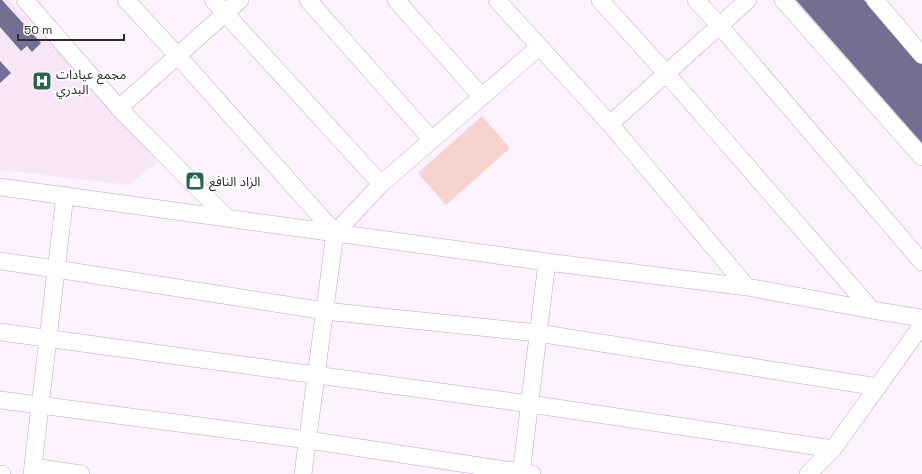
<svg xmlns="http://www.w3.org/2000/svg" width="922" height="474" viewBox="0 0 922 474" font-family="'Space Grotesk','Noto Sans Arabic',sans-serif">
  <style>
    .built { fill: #f7e5f8 }
    .green { fill: #f6d3ce }
    .building { fill: #756e93 }
    .lines { fill: none; stroke-linecap: round; stroke-linejoin: round }
    .street-casing { stroke: #b7abb7; stroke-width: 18 }
    .street { stroke: #fff; stroke-width: 17 }
    .labels { text-anchor: middle; dominant-baseline: central; stroke-width: 4; stroke-linejoin: round; paint-order: stroke }
    .poi-label { font-size: 13px; fill: #2f2a2f; stroke: #fff; text-anchor: start }
  </style>
  <rect width="100%" height="100%" fill="#fdf3fe"/>
  <!-- built -->
  <path class="built" d="M0,0H10L158,162L129,185L0,170Z"/>
  <!-- green -->
  <path class="green" d="M482,116L510,148L446,205L418,173Z"/>
  <!-- building -->
  <path class="building" d="M0,0H2L41,43L32,52L27,46L21,51L0,27Z
    M796,0H864L922,64V143Z
    M0,61L11,73L0,83Z"/>
  <g class="lines">
    <!-- street casing -->
    <g class="street-casing">
      <path id="street" d="M25,0L119,108L226,217
        M126,0L178,56L335,233
        M213,0L381,184
        M308,0L432,140
        M396,0L482,97
        M497,0L610,124L747,287
        M600,0L666,73L872,310
        M696,0L719,25L922,262
        M783,0L922,157
        M875,0L922,55
        M119,108L240,0
        M610,124L748,0
        M0,187L547,262L747,287L872,310L922,318
        M0,261L56,269L325,311L538,333L878,387
        M0,332L530,404L833,449
        M0,400L308,440L532,474
        M33,467L81,474
        M0,474H2
        M32,474L65,195
        M303,474L335,233L381,184L539,47
        M521,474L547,262
        M808,474L833,449L922,325"/>
    </g>
    <!-- street -->
    <use href="#street" class="street"/>
  </g>
  <!-- icons -->
  <defs>
    <g id="hospital-square" transform="scale(1)"><rect x="-9" y="-9" width="18" height="18" rx="4" fill="#296651" stroke="#fff"/><path d="M-5-5h3v3.5h4V-5h3V5h-3V1.5h-4V5h-3Z" fill="#fff"/></g>
    <g id="shop-square" transform="scale(1)"><rect x="-9" y="-9" width="18" height="18" rx="4" fill="#296651" stroke="#fff"/><path d="M-5-2.5h2.3a2.7 3.5 0 0 1 5.4 0H5L5.5 6h-11ZM-1.5-2.5h3a1.5 2.3 0 0 0-3 0Z" fill="#fff"/></g>
  </defs>
  <g fill-rule="evenodd">
    <use href="#hospital-square" x="42" y="81"/>
    <use href="#shop-square" x="195" y="181"/>
  </g>
  <g class="labels">
    <!-- poi labels -->
    <g class="poi-label">
      <text x="56" y="74">مجمع عيادات<tspan x="56" dy="15">البدري</tspan></text>
      <text x="209" y="181">الزاد النافع</text>
    </g>
  </g>
  <!-- scale -->
  <path d="M18 34v6h106v-6" fill="none" stroke="#2f2a2f" stroke-width="2"/>
  <text x="24" y="34" font-size="12" fill="#2f2a2f" stroke="#ffffff" stroke-width="3" paint-order="stroke">50 m</text>
</svg>
